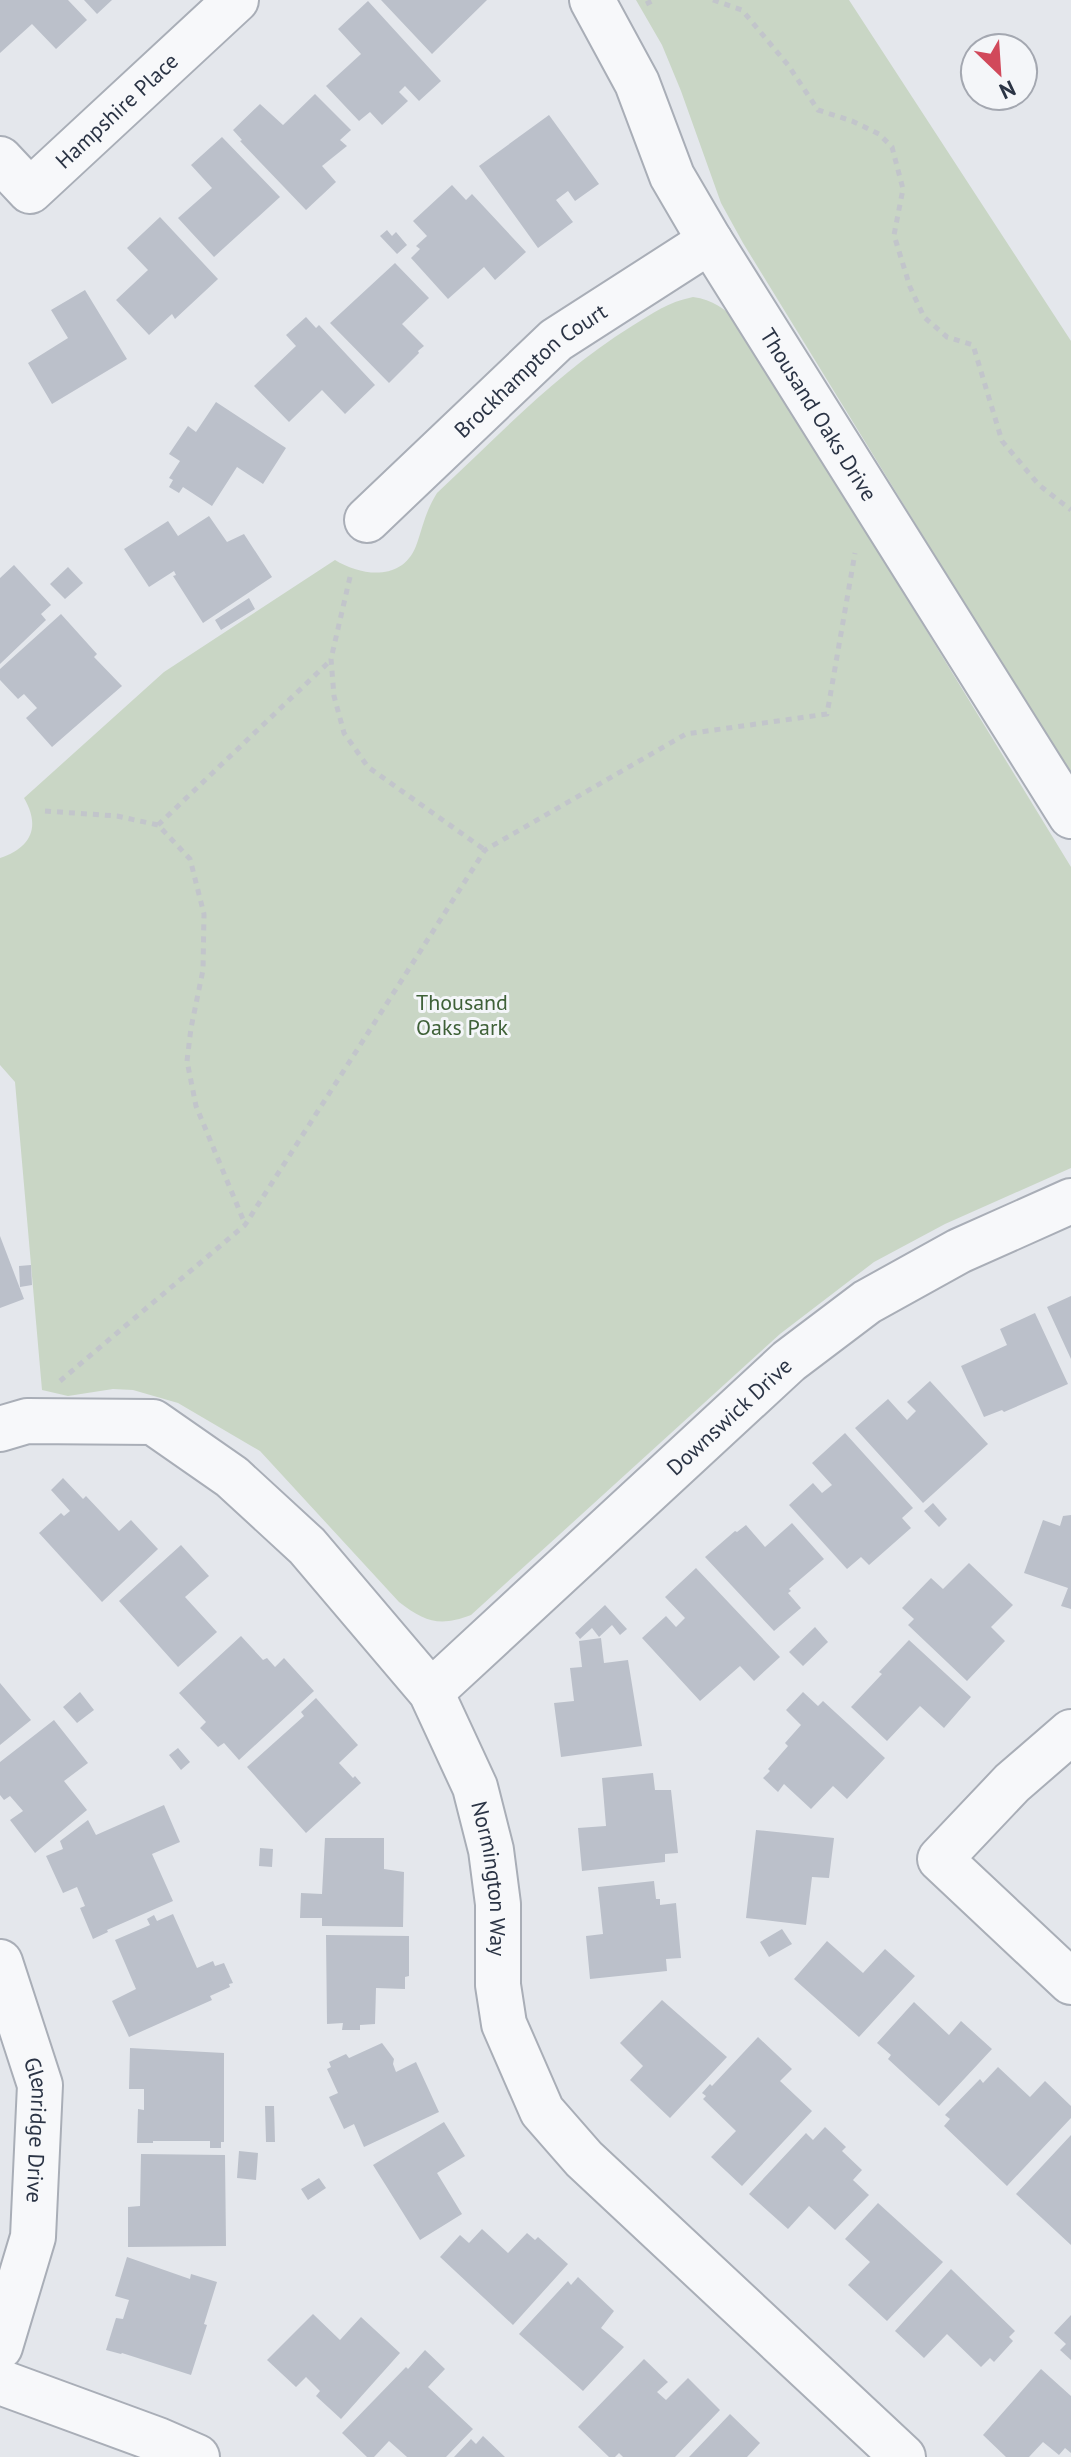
<svg xmlns="http://www.w3.org/2000/svg" width="1071" height="2457" viewBox="0 0 1071 2457" font-family="'PT Sans',sans-serif">
  <style>
    .green { fill: #c9d6c5 }
    .building { fill: #bbc0ca }
    .lines { fill: none; stroke-linecap: round; stroke-linejoin: round }
    .minor-casing { stroke: #a9aeb7; stroke-width: 48 }
    .path { stroke: #c2c5cb; stroke-width: 5; stroke-dasharray: 6 6; stroke-linecap: butt }
    .minor { stroke: #f7f8fa; stroke-width: 44 }
    .labels { text-anchor: middle; dominant-baseline: central; stroke-width: 6; stroke-linejoin: round; paint-order: stroke }
    .street-label { font-size: 22px; fill: #2b3445; stroke: #f4f6f9 }
    .park-label { font-size: 22px; fill: #3f6138; stroke: #f4f6f9 }
  </style>
  <rect width="100%" height="100%" fill="#e4e7ec"/>
  <!-- green -->
  <path class="green" d="M636,0H849L1071,341V777L743,243L721,203L681,91L662,45Z
    M693,297C713,300 725,308 739,324L1071,867V1168L945,1224L874,1262L780,1334L471,1615C440,1627 425,1622 399,1602L260,1451L178,1403L133,1390L113,1389L68,1396L42,1390L15,1082L0,1065V858C31,848 41,827 24,798L164,672L335,560C361,576 402,582 416,546C423,527 425,512 437,493C499,435 559,371 632,326C653,313 668,302 693,297Z"/>
  <!-- building -->
  <path class="building" d="M0,0H68L87,20L56,49L32,24L0,53Z
    M84,0H112L97,14Z
    M381,0H487L432,54Z
    M368,1L441,81L419,101L405,86L399,92L408,101L382,125L370,112L359,121L326,86L361,54L338,29Z
    M315,94L351,130L340,140L347,146L322,166L336,182L306,210L240,141L242,140L233,130L260,104L283,125Z
    M549,115L599,184L575,201L568,191L556,200L573,222L538,248L479,166Z
    M222,137L280,197L214,257L178,218L212,188L191,165Z
    M452,185L466,200L472,194L526,252L495,280L484,267L448,299L411,258L420,249L416,246L427,236L413,221Z
    M160,217L218,279L175,319L172,314L149,335L116,300L148,270L127,248Z
    M387,230L392,236L396,232L407,245L397,254L380,236Z
    M395,263L429,298L402,324L424,346L418,351L419,353L389,383L330,323Z
    M85,290L127,359L52,404L28,363L68,338L51,310Z
    M306,317L316,328L319,325L375,385L345,414L322,390L289,422L254,386L296,346L286,335Z
    M216,402L286,448L263,484L237,467L212,506L183,487L179,493L169,487L173,480L169,478L180,461L169,454L188,426L196,432Z
    M209,516L227,542L244,534L272,577L203,623L173,576L176,575L174,571L149,587L124,549L168,521L178,536Z
    M14,565L51,605L41,614L46,620L0,664V578Z
    M68,567L83,583L65,599L50,584Z
    M249,598L255,609L221,630L215,620Z
    M61,614L97,654L94,657L122,686L52,747L26,718L37,708L24,694L18,699L0,680V669Z
    M0,1236L24,1299L0,1308Z
    M31,1265L32,1285L20,1287L19,1266Z
    M1071,1296V1359L1047,1307Z
    M1035,1313L1068,1384L1004,1412L1002,1410L984,1417L961,1366L1007,1345L1000,1329Z
    M930,1381L988,1444L923,1503L855,1428L888,1399L907,1420L916,1411L907,1402Z
    M845,1433L913,1508L902,1518L911,1528L869,1565L861,1557L847,1569L789,1505L813,1483L822,1493L832,1485L812,1463Z
    M63,1478L83,1499L86,1496L119,1531L131,1520L158,1549L102,1602L39,1533L61,1513L64,1516L70,1511L51,1490Z
    M933,1503L947,1519L939,1527L924,1511Z
    M1071,1515V1609L1061,1606L1068,1588L1024,1573L1043,1520L1060,1526L1063,1516Z
    M792,1523L824,1559L789,1589L791,1591L788,1593L801,1608L774,1631L705,1557L735,1531L737,1532L746,1525L765,1547Z
    M181,1545L209,1576L185,1597L217,1632L178,1667L119,1601Z
    M969,1563L1013,1605L991,1627L1005,1641L967,1681L908,1625L914,1619L902,1608L931,1578L943,1589Z
    M696,1568L780,1657L754,1681L740,1666L700,1701L642,1638L666,1616L676,1627L685,1618L665,1597Z
    M605,1605L627,1629L620,1635L612,1625L599,1637L592,1628L580,1639L575,1633Z
    M815,1627L828,1642L803,1666L789,1652Z
    M241,1636L263,1660L267,1658L275,1667L284,1658L314,1691L239,1760L224,1743L218,1747L200,1728L206,1722L179,1693Z
    M601,1638L604,1663L628,1660L642,1746L561,1757L554,1703L574,1701L570,1668L582,1667L579,1641Z
    M909,1640L971,1697L944,1728L920,1706L887,1741L851,1707L882,1674L879,1672Z
    M0,1683L31,1720L0,1745Z
    M80,1692L94,1710L77,1723L63,1707Z
    M803,1692L818,1706L823,1701L885,1758L847,1799L833,1786L811,1809L784,1784L778,1792L763,1778L770,1771L768,1769L788,1746L785,1743L801,1725L786,1710Z
    M316,1698L358,1745L339,1763L353,1778L355,1776L361,1783L306,1833L247,1767L304,1716L301,1712Z
    M54,1720L88,1763L64,1781L87,1810L35,1853L10,1820L23,1811L10,1796L4,1800L0,1795V1762Z
    M178,1748L190,1762L181,1770L169,1755Z
    M653,1773L655,1790H671L678,1853L665,1854V1862L582,1871L578,1828L606,1826L602,1778Z
    M164,1805L180,1842L152,1854L173,1901L107,1930L108,1932L93,1939L80,1908L85,1906L77,1887L63,1893L46,1856L63,1849L60,1841L88,1820L96,1835Z
    M756,1830L834,1838L829,1878L812,1877L806,1925L746,1918Z
    M325,1838H384V1869L404,1872L403,1927L322,1926V1918H300L301,1893L322,1894Z
    M260,1848L273,1849L272,1867L259,1866Z
    M654,1881L656,1899H660V1905L676,1903L681,1958L666,1959L667,1971L590,1979L586,1936L603,1934L598,1887Z
    M173,1914L197,1968L213,1961L215,1966L224,1963L233,1983L229,1984L230,1987L210,1996L212,2000L129,2037L112,2001L136,1989L115,1940L150,1925L147,1919L154,1915L157,1921Z
    M782,1929L792,1944L769,1957L760,1942Z
    M326,1935L409,1936V1976L405,1977V1989L376,1988L375,2024L360,2025V2030H342L343,2023L327,2024Z
    M827,1941L863,1973L885,1949L915,1976L859,2037L794,1979Z
    M662,2000L727,2057L670,2118L630,2080L643,2066L620,2043Z
    M914,2002L949,2035L961,2021L992,2049L939,2106L888,2059L891,2055L877,2043Z
    M758,2037L792,2069L780,2081L812,2111L742,2186L711,2157L736,2131L703,2099L706,2096L702,2093L710,2084L712,2086Z
    M382,2043L394,2059L393,2064L396,2072L416,2062L439,2112L364,2147L354,2124L344,2129L329,2097L338,2093L327,2069L331,2067L329,2062L346,2054L349,2058Z
    M130,2048L224,2053V2142H221V2148H210V2141H153V2143H137L138,2109L144,2110V2089H129Z
    M998,2067L1030,2097L1045,2081L1071,2106V2118L1007,2186L944,2126L950,2119L945,2115L980,2079L983,2083Z
    M265,2106H274L275,2142H266Z
    M444,2122L465,2156L437,2173L462,2214L420,2240L373,2165Z
    M825,2127L846,2147L842,2151L862,2170L853,2180L869,2195L835,2230L809,2206L788,2229L749,2194L806,2133L813,2140Z
    M1071,2135V2245L1016,2194Z
    M239,2151L258,2153L256,2180L237,2178Z
    M141,2154L225,2155L226,2246L128,2247V2207L140,2206Z
    M319,2178L326,2188L308,2200L301,2189Z
    M878,2203L943,2262L887,2321L848,2285L870,2262L845,2239Z
    M482,2229L508,2253L527,2233L535,2240L538,2237L568,2264L513,2325L440,2257L460,2235L469,2243Z
    M127,2257L190,2279L191,2274L217,2282L204,2324L207,2325L191,2375L122,2353L121,2354L106,2350L116,2318L123,2319L129,2300L115,2296Z
    M951,2269L1015,2331L1009,2337L1013,2341L994,2362L990,2358L981,2367L947,2334L924,2358L895,2331Z
    M578,2277L614,2311L601,2328L624,2347L583,2391L519,2334L568,2281L571,2285Z
    M313,2314L340,2340L361,2317L400,2353L341,2419L316,2396L320,2391L306,2377L296,2387L267,2360Z
    M1071,2315V2360L1060,2350L1066,2344L1054,2333Z
    M425,2350L445,2369L428,2387L473,2429L446,2457H407L389,2441L374,2457H367L342,2433L406,2367L408,2369Z
    M644,2359L668,2382L657,2392L666,2400L688,2378L720,2410L675,2457H623L619,2453L615,2457H609L578,2427Z
    M1041,2369L1071,2396V2453L1065,2448L1059,2455L1043,2442L1029,2457H1006L983,2435Z
    M730,2414L760,2443L747,2457H689Z
    M483,2436L505,2457H454L471,2439L476,2444Z"/>
  <g class="lines">
    <!-- minor casing -->
    <g class="minor-casing">
      <g id="minor">
        <path id="s1" d="M592,0L637,83L672,176L710,241L1071,816"/>
        <path id="s2" d="M0,159L30,191L236,0"/>
        <path id="s3" d="M367,520L556,340L710,241"/>
        <path id="s4" d="M0,1429L27,1421L153,1422L232,1477L307,1546L431,1692L475,1787L491,1850L498,1904V1985L504,2024L542,2111L584,2159L903,2457"/>
        <path id="s5" d="M431,1692L789,1361L867,1302L959,1251L1071,1201"/>
        <path d="M1071,1732L1012,1783L940,1859L1071,1982"/>
        <path id="s6" d="M0,1962L40,2085L33,2237L0,2347"/>
        <path d="M0,2382L158,2440L197,2457"/>
      </g>
    </g>
    <!-- path -->
    <path class="path" d="M713,0L742,10L788,65L818,110L852,121L879,134L892,147L903,189L894,235L910,287L924,317L947,337L973,345L1002,441L1039,485L1071,510
      M646,4L654,0
      M350,577L331,659L334,696L344,733L368,767L485,850
      M45,811L117,816L158,825L190,859L204,914L203,970L191,1028L187,1061L196,1106L245,1224
      M158,825L331,660
      M60,1381L245,1225L485,850L686,734L827,714L855,553"/>
    <!-- minor -->
    <use href="#minor" class="minor"/>
  </g>
  <g class="labels">
    <!-- street labels -->
    <g class="street-label">
      <text stroke="none"><textPath href="#s2" startOffset="162">Hampshire Place</textPath></text>
      <text stroke="none"><textPath href="#s3" startOffset="222">Brockhampton Court</textPath></text>
      <text stroke="none"><textPath href="#s1" startOffset="474">Thousand Oaks Drive</textPath></text>
      <text stroke="none"><textPath href="#s5" startOffset="406">Downswick Drive</textPath></text>
      <text stroke="none"><textPath href="#s4" startOffset="742">Normington Way</textPath></text>
      <text stroke="none"><textPath href="#s6" startOffset="174">Glenridge Drive</textPath></text>
    </g>
    <!-- park labels -->
    <g class="park-label">
      <text x="462" y="1002">Thousand<tspan x="462" dy="25">Oaks Park</tspan></text>
    </g>
  </g>
  <!-- north arrow -->
  <g transform="translate(999 72) rotate(155)"><circle r="38" fill="#f4f6f9" stroke="#a4a8b1" stroke-width="2"/>
  <path d="M0-6L14 30L0 20L-14 30Z" fill="#d1495b"/>
  <text y="-12" font-size="22" font-weight="bold" text-anchor="middle" fill="#2b3445">N</text>
  </g>
</svg>
